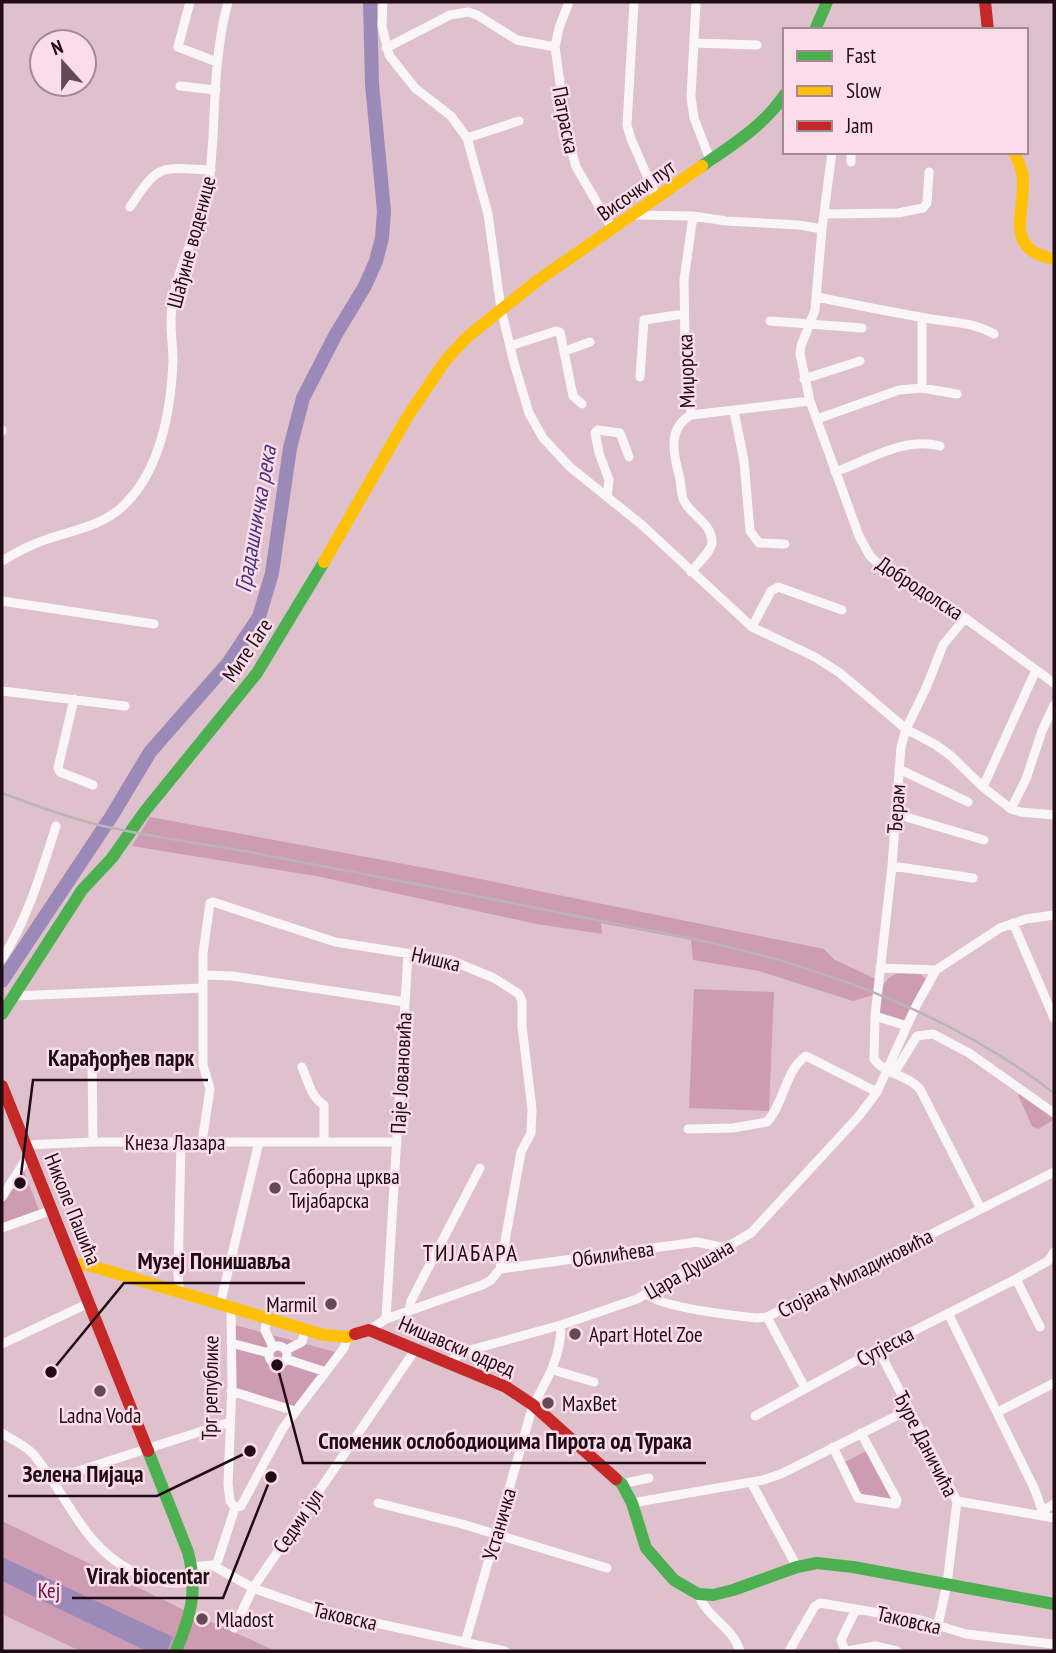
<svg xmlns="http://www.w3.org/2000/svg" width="1056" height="1653" viewBox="0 0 1056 1653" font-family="'PT Sans Narrow',sans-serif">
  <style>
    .green { fill: #ce9cb2 }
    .water { fill: #9b89b7 }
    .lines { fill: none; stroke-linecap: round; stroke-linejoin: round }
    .river { stroke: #9b89b7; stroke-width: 14 }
    .street { stroke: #faf6f8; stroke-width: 9 }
    .fast { stroke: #4caf50; stroke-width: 12 }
    .slow { stroke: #ffc107; stroke-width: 12 }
    .jam { stroke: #c62828; stroke-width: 12 }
    .rail { stroke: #bbb4b7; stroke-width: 2.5 }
    .poi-dot { fill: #624b55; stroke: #fadde8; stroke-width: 2.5 }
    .labels { text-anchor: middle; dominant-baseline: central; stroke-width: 5; stroke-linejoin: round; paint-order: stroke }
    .street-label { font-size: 21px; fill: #1f0c14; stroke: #fadde8 }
    .poi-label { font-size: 21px; fill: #1f0c14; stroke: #fadde8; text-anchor: start }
    .park-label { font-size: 21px; fill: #65123f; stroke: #fadde8 }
    .water-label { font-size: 23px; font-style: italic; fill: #48337f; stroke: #fadde8 }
    .neighbourhood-label { font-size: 23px; letter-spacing: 2px; fill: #1f0c14; stroke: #fadde8 }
    .leader { fill: none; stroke: #1f0c14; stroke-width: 2.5 }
    .callout-dot { fill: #1f0c14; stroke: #fadde8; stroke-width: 2.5 }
    .callout-label { font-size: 23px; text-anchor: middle; font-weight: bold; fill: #1f0c14; stroke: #fadde8; stroke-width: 5; stroke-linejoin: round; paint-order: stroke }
  </style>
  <rect width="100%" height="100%" fill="#dfc0cd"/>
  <!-- green -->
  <path class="green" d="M150,817L426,868L824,949L835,960L876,979L873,995L853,1001L759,971L693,960L691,940L601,923L602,934L537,924L316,876L132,846Z
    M898,973H919L926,979L903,1022L880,1016C879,998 879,980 898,973Z
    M694,989L774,992L769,1111L689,1108Z
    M1020,1093L1053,1116L1052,1121L1038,1129L1032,1126L1018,1095Z
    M22,1166L40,1213L2,1227V1200Z
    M231,1324L339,1353L295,1409L230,1388Z
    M870,1449L898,1506L861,1498L843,1463Z
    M2,1521L180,1608L276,1651H80L2,1614Z"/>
  <!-- water -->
  <path class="water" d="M2,1557L173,1637L167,1651H146L2,1581Z"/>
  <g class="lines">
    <!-- river -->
    <path class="river" d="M2,981L111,817L150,752L229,662L259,617L272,573L290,448L303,398L336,334L365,286L376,261L382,238L384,211L372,84L370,2"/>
    <!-- street -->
    <path class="street" d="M190,2L178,47L217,62
      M383,2L382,26L389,55L415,88L451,116L467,138L488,214L501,309L514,363L529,413L543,438L570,467L642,525L752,627L815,657L840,673L906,729L936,745L951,756L983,787L1011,809L1021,812L1054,815
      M569,2L559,28L555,47L567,134L576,167L613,230
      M634,2L627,125L631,139L657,198
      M696,2L691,97L694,118L711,162
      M694,43L757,45
      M386,48L450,15L468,12L477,15L517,40L555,47
      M180,86L216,90
      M467,138L519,121
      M832,152L822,229L815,310L801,346L800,354L810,401L859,536L870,556L883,568L965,618L1054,683
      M851,162V152
      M130,207C160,162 159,168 211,170
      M824,214L898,213L923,208L927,203L929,172
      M633,215L693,216L726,221L799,225L822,229
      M817,297C851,304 886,311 920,317C948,323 968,320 994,334
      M922,318V388
      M770,321L862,328
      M510,346L556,331L560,332L573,396L582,404
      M565,351L590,342
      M640,377L644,320L684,314
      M804,379L860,361
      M734,411L744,461L750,531L759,543L785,544
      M691,415L810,401
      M817,419L899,390L922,388L957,394
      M2,430V431
      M835,472C867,461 904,436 940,446
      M607,497L609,480L599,453L595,433L598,430L620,433L629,457
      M2,561C11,556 20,550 30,546C59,532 97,530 122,507C161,471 171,411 173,360C173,343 169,326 172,308C176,269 197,234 207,196C211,178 211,158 213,138C215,92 216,46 228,2
      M691,572C697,564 713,550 712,541C711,523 691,515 684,501C681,494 681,486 680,479C674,456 666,429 691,415L685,345L684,280L693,216
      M2,601L154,624
      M752,627L771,591L778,587L842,610
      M2,691L125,706
      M74,699L58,768L60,772L93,785
      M899,769L968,802
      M983,787L1036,670
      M1011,809L1026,779L1042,731L1054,705
      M896,814L984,840
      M892,866L973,878
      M1013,923L1054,1018
      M2,959C28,918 41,873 56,826
      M880,968L936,970L1000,928L1026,919L1054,915
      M203,975L232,976L405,1002
      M14,996L203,988
      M875,1016L892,866L901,747L906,729L926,688L943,645L965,618
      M907,1026L875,1016L874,1059C885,1075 907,1074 920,1089L981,1209
      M92,1059L93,1142
      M302,1067C308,1081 311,1097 324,1105V1142
      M894,1073L917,1036L933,1034L969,1053L1054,1113
      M688,1129L733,1128L767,1122C784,1104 785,1070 806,1056L877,1092
      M202,1142L210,1089L203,1065V953L210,903L213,902L335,942L450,960L494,978L519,994L522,1001V1026L532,1109L531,1133L521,1152L500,1269
      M26,1145L93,1142H397
      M2,1197L30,1153
      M2,1228L52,1210
      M1016,1279L1040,1327
      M180,1293L178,1275L181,1142
      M648,1294C657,1307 737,1316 757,1318L767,1317L1054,1172
      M220,1305L259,1142
      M231,1308L232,1385L228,1484L230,1501L235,1508L241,1506L283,1428L344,1348L347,1337
      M409,1311L411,1301L480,1168
      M948,1313L1035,1490L1044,1516
      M767,1317L805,1388
      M267,1319L265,1330L273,1347
      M386,1319L408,953
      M369,1330L386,1319L482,1285L491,1280L500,1269L697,1242L725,1248
      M231,1343L269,1353
      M2,1344L89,1303
      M269 1355a9 9 0 1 1 18 0a9 9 0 1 1-18 0Z
      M878,1349L957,1501L947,1584L938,1625
      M286,1350L302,1342L305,1330
      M286,1359L326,1372
      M447,1363L463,1352L561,1325L637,1299L751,1233L858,1117L877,1092L916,1006L936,970
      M553,1370L594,1382
      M231,1391L295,1411
      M998,1412L1054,1383
      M755,1416L878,1349L1016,1279L1048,1261L1054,1252
      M2,1433C12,1440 25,1445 33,1454C67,1494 82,1546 132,1571C150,1581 168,1585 189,1582
      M833,1447L858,1498L896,1504L897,1500L861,1433
      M50,1480L230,1422
      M751,1482L797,1567
      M622,1484L649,1478
      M957,1501L1054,1518
      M378,1503L462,1524L607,1568
      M632,1503L763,1480L781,1474L910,1409
      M1044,1510L1054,1504
      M218,1560L235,1508
      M192,1567L212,1565L253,1588L315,1610L505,1651
      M698,1594C707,1618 733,1627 740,1651
      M234,1628L253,1588L415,1350
      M465,1643L533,1405C548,1379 561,1356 561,1325
      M789,1651L815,1606L820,1603L920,1620L966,1634L1054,1644
      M845,1651L841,1640L856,1609
      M847,1651L875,1646L897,1651"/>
    <!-- fast -->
    <path class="fast" d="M815,30L827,2
      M702,166C732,145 765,125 785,94
      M2,1014L82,890L112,858L145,811L257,673L324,562
      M148,1451L188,1552C198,1591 191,1615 176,1651
      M616,1479L622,1484L632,1503L646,1548L674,1580L698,1594L713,1595L733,1590L797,1567L817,1563L853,1567L1054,1604"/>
    <!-- slow -->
    <path class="slow" d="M1014,152C1018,160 1022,169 1023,178C1025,215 1003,249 1054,259
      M324,562L408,416L445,361L466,338L537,281L702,166
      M74,1265L85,1264L324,1335L347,1337L355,1334"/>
    <!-- jam -->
    <path class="jam" d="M985,2L988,30
      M2,1086L148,1451
      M355,1334L369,1330L506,1387L533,1405L616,1479"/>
    <!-- rail -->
    <path class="rail" d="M2,793C31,804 61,815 91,823C141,836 193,842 244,851C356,872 469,894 581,917C632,927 683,936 733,948C848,976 960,1021 1054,1093"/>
  </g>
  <!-- markers -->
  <g class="poi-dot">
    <circle cx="275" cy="1188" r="7"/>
    <circle cx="331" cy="1304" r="7"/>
    <circle cx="575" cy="1334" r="7"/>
    <circle cx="100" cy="1391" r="7"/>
    <circle cx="548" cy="1403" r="7"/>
    <circle cx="202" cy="1619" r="7"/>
  </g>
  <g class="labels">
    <!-- street labels -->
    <g class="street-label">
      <text transform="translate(566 120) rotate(79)">Патраска</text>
      <text transform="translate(636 190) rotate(-35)">Височки пут</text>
      <text transform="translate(191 242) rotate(-75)">Шађине воденице</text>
      <text transform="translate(686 371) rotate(-92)">Миџорска</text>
      <text transform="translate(920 588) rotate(33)">Добродолска</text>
      <text transform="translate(247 650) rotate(-56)">Мите Гаге</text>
      <text transform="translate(896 809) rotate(-86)">Ђерам</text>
      <text transform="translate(436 959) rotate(13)">Нишка</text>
      <text transform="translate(401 1073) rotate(-87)">Паје Јовановића</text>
      <text x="175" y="1142">Кнеза Лазара</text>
      <text transform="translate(73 1209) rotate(68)">Николе Пашића</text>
      <text transform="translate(613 1254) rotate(-8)">Обилићева</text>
      <text transform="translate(689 1269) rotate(-30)">Цара Душана</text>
      <text transform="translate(855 1273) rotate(-27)">Стојана Миладиновића</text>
      <text transform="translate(457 1346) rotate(23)">Нишавски одред</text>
      <text transform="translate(885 1346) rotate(-28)">Сутјеска</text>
      <text transform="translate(210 1388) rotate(-89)">Трг републике</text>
      <text transform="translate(926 1444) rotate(63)">Ђуре Даничића</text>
      <text transform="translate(298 1521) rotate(-56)">Седми јул</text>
      <text transform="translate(499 1524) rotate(-74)">Устаничка</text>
      <text transform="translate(345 1616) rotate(13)">Таковска</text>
      <text transform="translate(909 1620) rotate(13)">Таковска</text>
    </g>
    <!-- poi labels -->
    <g class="poi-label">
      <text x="289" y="1176">Саборна црква<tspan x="289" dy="24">Тијабарска</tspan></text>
      <text x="317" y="1304" text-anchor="end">Marmil</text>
      <text x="589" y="1334">Apart Hotel Zoe</text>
      <text x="562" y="1403">MaxBet</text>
      <text x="100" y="1415" text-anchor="middle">Ladna Voda</text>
      <text x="216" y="1619">Mladost</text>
    </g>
    <!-- park labels -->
    <g class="park-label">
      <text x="49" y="1590">Кеј</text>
    </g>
    <!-- water labels -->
    <g class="water-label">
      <text transform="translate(255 519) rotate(-80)">Градашничка река</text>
    </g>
    <!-- neighbourhood labels -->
    <g class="neighbourhood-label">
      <text x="471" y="1252">ТИЈАБАРА</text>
    </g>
  </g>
  <!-- callouts -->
  <path class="leader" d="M20 1183L33 1080H208M51 1372L124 1283H305M277 1365L303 1463H706M250 1451L157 1496H8M271 1477L223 1598H72"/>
  <g class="callout-dot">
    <circle cx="20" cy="1183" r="7"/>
    <circle cx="51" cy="1372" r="7"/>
    <circle cx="277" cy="1365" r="7"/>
    <circle cx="250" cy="1451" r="7"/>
    <circle cx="271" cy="1477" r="7"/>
  </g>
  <g class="callout-label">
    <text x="121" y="1066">Карађорђев парк</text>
    <text x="214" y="1269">Музеј Понишавља</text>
    <text x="505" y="1449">Споменик ослободиоцима Пирота од Турака</text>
    <text x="83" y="1482">Зелена Пијаца</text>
    <text x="148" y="1584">Virak biocentar</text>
  </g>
  <!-- border -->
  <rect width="1056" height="1653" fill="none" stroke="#1f0c14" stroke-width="7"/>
  <!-- legend -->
  <rect x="783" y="28" width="245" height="126" fill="#fadde8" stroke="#a28993" stroke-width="2"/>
  <rect x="797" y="51" width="35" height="10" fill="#4caf50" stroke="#a28993" stroke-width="2"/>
  <text x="846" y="63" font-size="21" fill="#1f0c14">Fast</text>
  <rect x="797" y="86" width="35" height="10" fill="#ffc107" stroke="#a28993" stroke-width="2"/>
  <text x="846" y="98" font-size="21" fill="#1f0c14">Slow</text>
  <rect x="797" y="121" width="35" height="10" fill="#c62828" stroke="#a28993" stroke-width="2"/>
  <text x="846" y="133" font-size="21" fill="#1f0c14">Jam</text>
  <!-- north arrow -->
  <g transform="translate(63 63) rotate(339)"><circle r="33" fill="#fadde8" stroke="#a28993" stroke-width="2"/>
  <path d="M0-5L12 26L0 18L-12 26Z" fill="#624b55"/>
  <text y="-10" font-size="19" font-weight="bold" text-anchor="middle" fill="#1f0c14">N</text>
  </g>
</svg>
